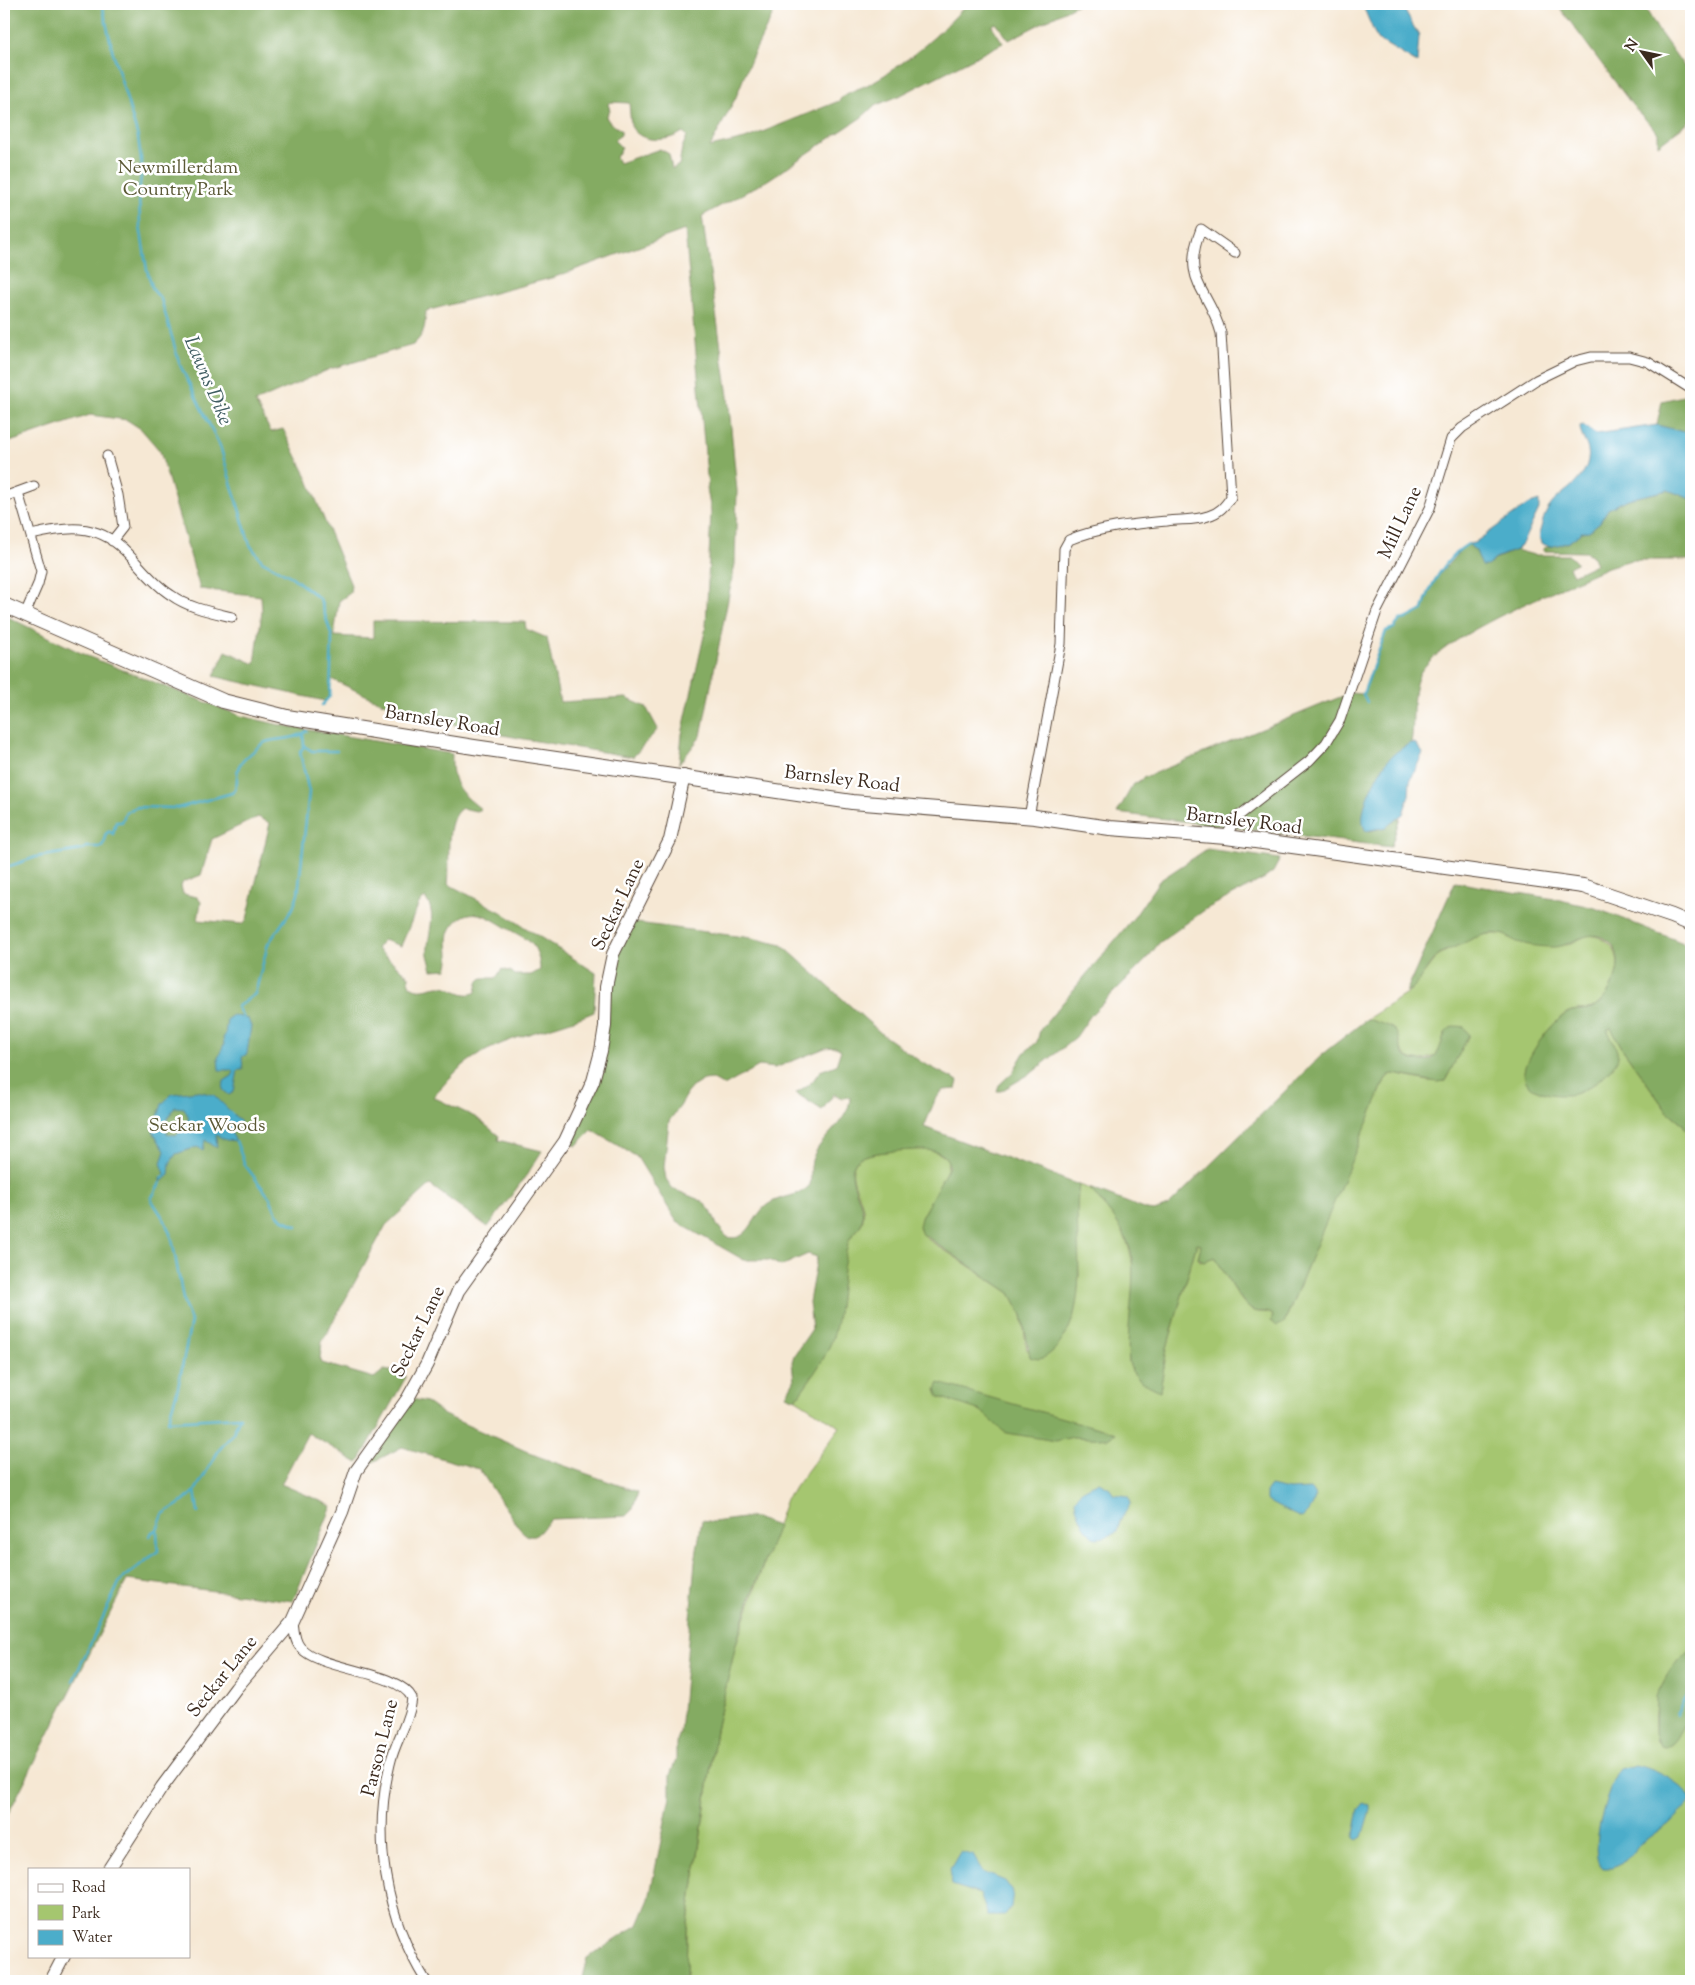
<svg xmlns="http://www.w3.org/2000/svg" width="1695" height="1985" viewBox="0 0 1695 1985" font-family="'Sorts Mill Goudy',serif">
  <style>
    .green { fill: #a5c66f; stroke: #707846 }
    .forest { fill: #84ab62; stroke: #606a40; fill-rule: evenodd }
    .water { fill: #4badca; stroke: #436c74; fill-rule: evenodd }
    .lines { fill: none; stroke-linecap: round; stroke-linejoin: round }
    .stream { stroke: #4badca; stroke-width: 2.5 }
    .street-casing { stroke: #574639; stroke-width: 11 }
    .secondary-casing { stroke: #574639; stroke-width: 14 }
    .primary-casing { stroke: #574639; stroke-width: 16 }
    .street { stroke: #fff; stroke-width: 9 }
    .secondary { stroke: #fff; stroke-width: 12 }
    .primary { stroke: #fff; stroke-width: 14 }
    .labels { text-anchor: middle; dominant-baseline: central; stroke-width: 5; stroke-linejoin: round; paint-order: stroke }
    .park-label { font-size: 19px; fill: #5b5936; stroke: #fff }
    .street-label { font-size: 19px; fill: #3b2a1e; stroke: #fff }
    .water-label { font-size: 20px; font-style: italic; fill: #415e63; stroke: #fff }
  </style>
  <rect width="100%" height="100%" fill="#fff"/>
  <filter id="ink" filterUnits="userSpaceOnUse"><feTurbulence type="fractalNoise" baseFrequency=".02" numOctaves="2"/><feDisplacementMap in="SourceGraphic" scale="10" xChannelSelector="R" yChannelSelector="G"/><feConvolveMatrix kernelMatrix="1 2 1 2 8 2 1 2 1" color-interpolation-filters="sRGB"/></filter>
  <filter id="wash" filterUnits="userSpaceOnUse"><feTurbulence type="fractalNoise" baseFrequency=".0096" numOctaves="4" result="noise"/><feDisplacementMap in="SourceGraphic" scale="20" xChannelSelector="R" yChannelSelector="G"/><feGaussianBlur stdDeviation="1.12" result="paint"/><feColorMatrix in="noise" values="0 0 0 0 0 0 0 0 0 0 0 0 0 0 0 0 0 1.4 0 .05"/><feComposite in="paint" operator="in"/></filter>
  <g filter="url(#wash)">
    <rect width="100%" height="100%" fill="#f6e8d4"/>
    <!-- green -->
    <path class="green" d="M1486,934H1499L1567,945L1588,935C1629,939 1623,984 1598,1005C1588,1013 1575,1007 1565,1014C1551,1025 1540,1040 1531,1056L1580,1092L1610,1070L1618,1056L1608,1031V1029L1611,1028L1624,1051L1666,1110L1682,1123L1691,1138V1650C1662,1678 1649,1700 1657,1742L1679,1729L1691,1716V1981H686L687,1930L701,1835L716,1730L736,1644L786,1499L840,1427L796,1399C810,1378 828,1357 834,1332C841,1303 837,1270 848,1242C851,1235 859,1230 862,1223C871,1199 837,1175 862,1155C887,1153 928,1139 948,1160L947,1172L921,1218L926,1238L1010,1293L1022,1315L1027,1350L1073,1320L1079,1277L1076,1205L1079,1185C1093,1188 1097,1198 1107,1209C1141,1248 1134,1285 1130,1332C1129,1344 1126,1359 1132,1370C1137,1380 1150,1386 1160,1390L1167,1348L1197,1243L1201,1245L1198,1258L1200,1261L1215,1257C1222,1268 1243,1309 1254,1311C1262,1313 1266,1311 1273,1315L1272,1317L1286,1319L1315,1244L1385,1080L1389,1075L1394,1074L1428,1081H1445L1469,1035C1453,1044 1421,1073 1404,1054C1398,1047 1397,1037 1393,1029L1367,1019L1408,993L1437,956L1471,938Z"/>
    <!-- forest -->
    <path class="forest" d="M4,4H778L752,57L736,97L710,147L745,139L839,101C845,91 861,89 871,83C907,63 940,34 967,4H1078L1009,40L996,23L992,26L1003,43L899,96L874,106L862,117L768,180L702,216L728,396L737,491L735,564L701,736L679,764L682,734L706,627L711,512L707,488L708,487L685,230L555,277L426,311C425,326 425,334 413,345L330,369L255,402L271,432L283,429L306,475L351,585L350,593L339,601L334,636L373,638V621L525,622L526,629L547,638L560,702L626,698L646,707L658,729L633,757C561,745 489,735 419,716C388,707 360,692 331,679L330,696L325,701L222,678L214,676L226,651L255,664L262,611L261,596L200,589L160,451L141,429L127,420L90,415L4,444ZM610,102L629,103L631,126C640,144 668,142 683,132L687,136L682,148L679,165L672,169L669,154L660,149L619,163L616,157L622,148L614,140L621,135V130L610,123L606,117L610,110L608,104Z
      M1557,4H1643L1658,30L1691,76V120L1658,145V133L1633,106Z
      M1691,394V434L1657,425L1662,401Z
      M1668,490L1691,499V560H1631L1608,567C1566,586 1437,637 1419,675C1410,695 1415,722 1411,743C1384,756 1361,798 1364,827L1370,831L1386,827L1400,817L1391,847L1117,813L1133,785L1145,777L1350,693L1363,694L1386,631L1395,628L1400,620L1406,619L1422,610L1434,581L1464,546L1468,544L1476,551L1483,566L1490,564L1497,558L1516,550L1534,555H1569L1577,563L1569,567L1573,575L1596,564L1592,555L1585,552L1543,551L1544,548L1569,542L1582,532L1589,531L1600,522L1608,509L1628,499Z
      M4,615L87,656L241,716L280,725L452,754C451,784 458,791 481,809L476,811L462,808C443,819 451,864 448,884L501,912L596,973L594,1012C552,1031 503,1035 465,1064C453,1073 443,1086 433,1097L477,1118L499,1136L498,1140L542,1151L528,1173L488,1227L430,1185L386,1225L322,1342L320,1358L322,1363L374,1378L384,1370L402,1373L406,1377L358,1463L308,1433L281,1484L332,1506L293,1601L127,1580L4,1822ZM258,817L270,823L247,919L243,924L198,920L201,902L197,897L183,894L181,886L183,882L201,875L212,839ZM425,898C439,914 426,936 428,955C429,960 431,965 432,970L447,969C454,952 440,938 457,921C475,903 495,922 512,931C520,936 529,939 534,947C538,953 540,963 540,970L531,975H515L512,972L502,969L496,978H482L478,982L476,992C464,999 454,987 442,986C432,985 422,993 412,987C408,985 409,980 409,976L377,949L383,940L401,946L419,903Z
      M1207,849L1280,859L1273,872L1265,878L1206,909L1159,943L1146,960L1091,1015L1076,1037L1033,1072L1001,1091H997L999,1085L1013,1072L1024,1053L1037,1042L1040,1030L1135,916L1159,881Z
      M1455,882L1560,900L1595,908L1691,946V1138L1682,1123L1666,1110L1624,1051L1611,1028L1608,1029V1031C1611,1038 1617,1048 1618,1056C1618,1068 1585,1092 1574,1094C1561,1097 1536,1094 1527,1083C1515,1066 1553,1021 1567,1013C1577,1008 1587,1012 1596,1006C1614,993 1631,952 1604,938C1585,929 1573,946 1554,947C1545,947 1530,946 1521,943C1515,942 1509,937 1504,935C1490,930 1476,937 1464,943C1456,948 1445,949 1437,956C1426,965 1419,988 1406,992Z
      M629,922L752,938L782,945L883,1035L921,1062L958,1081L956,1089L943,1090L935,1100L924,1127L1079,1185C1071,1235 1095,1311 1053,1351C1045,1358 1040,1361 1030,1357L1022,1315L1010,1293L921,1233L919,1226L921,1218L949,1166C947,1151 932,1150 919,1150C908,1150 863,1152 857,1160C842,1178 867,1201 862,1221C860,1230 850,1235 848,1244C840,1273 842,1304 834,1334C827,1358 810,1379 796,1399L786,1395L794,1381L792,1362L794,1355L812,1329L809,1302L817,1257L808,1254L781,1266L769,1260H744L677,1222L637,1157L592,1130L576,1146L565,1141L593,1081L606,987ZM836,1047L841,1050L836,1065L820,1071L812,1082L796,1093L822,1110L834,1094L842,1098L850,1097C850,1120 824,1134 814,1155C809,1165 812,1175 810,1185C799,1198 780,1195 767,1205C753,1215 749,1243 727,1237L717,1225L711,1211L702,1201L673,1189L666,1179L664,1167L669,1121L681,1105L686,1094L692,1087L704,1080L712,1079L724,1086L759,1066L775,1068L825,1048Z
      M1367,1019C1375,1022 1387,1024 1393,1029C1404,1037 1393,1055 1414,1060C1453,1069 1431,1019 1464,1027L1469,1035L1445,1081L1437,1082L1394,1074L1389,1075L1385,1080L1284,1323L1277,1326L1271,1321L1273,1315C1266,1310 1261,1313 1254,1311C1243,1308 1222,1268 1215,1257L1204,1261L1198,1258L1201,1245L1197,1243L1167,1348L1160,1391C1150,1386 1138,1381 1132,1371C1121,1349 1138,1284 1131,1252C1124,1226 1106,1208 1089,1188L1147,1210L1154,1211L1168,1206L1326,1051Z
      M939,1383L1116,1433L1108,1439L1073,1437L1056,1441L1007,1433L1003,1431L981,1411L939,1397L936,1389Z
      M408,1398L426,1402L444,1415L537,1456L638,1492L633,1509L626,1516L551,1519C540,1529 535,1547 519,1528L479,1469L402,1447L356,1471Z
      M751,1517L778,1526L751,1596L736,1644L716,1730L687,1930L686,1981H581L587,1958L638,1925L649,1899L670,1797V1775L676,1760V1743L680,1733L695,1562L702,1520L713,1522Z
      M1691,1650V1716C1679,1725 1679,1743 1665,1747L1660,1746L1655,1733L1656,1697L1671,1669Z"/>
    <!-- water -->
    <path class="water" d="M1362,4H1401L1419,36L1417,63L1377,39Z
      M1583,425L1596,434L1657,425L1691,434V499L1668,490L1628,499L1608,509L1600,522L1589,531L1582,532L1569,542L1550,547L1541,543C1538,535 1540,531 1542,524C1549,493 1576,492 1586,467C1594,446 1580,441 1580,426Z
      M1539,501V509L1522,544L1516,550L1498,557L1487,566H1482L1476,551L1468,544L1474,543L1527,505Z
      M1411,743H1415L1423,753L1410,781L1409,796L1403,814L1386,827L1366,831C1354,815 1377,773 1389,759C1394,753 1403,747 1411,743Z
      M233,1015L248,1019L251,1026L247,1054L242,1057L243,1070H238L234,1092L229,1095L223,1090L224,1081L232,1076L234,1072L232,1070H219L218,1058L224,1044L223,1038L225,1035L227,1019Z
      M197,1091L214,1095L241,1122L231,1132L236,1141L226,1140L216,1135L217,1148L205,1140L203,1150L197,1147L176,1154L170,1163L169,1175L160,1183V1178L165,1174L161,1163L165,1151L153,1132L162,1104L172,1094ZM175,1107L184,1108L189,1118L184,1125V1130L176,1135L167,1134V1120Z
      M1099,1482L1110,1488L1113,1494L1129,1496L1131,1503L1120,1521L1117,1532C1112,1535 1098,1540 1093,1537C1085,1532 1075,1509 1075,1500L1081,1491Z
      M1270,1486L1289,1490L1310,1489L1314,1493C1317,1502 1309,1512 1302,1518C1300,1518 1269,1503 1266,1500V1492Z
      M1636,1765C1652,1768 1687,1784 1691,1801L1669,1824L1637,1847L1623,1863L1613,1868H1603C1587,1855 1608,1783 1620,1769Z
      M1364,1803L1370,1806V1810L1362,1837L1357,1840L1354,1838C1354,1827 1358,1819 1359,1808Z
      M960,1852L973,1855L983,1872L1005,1881L1013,1892L1011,1907L1004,1916H988L980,1894L952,1885L950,1869Z"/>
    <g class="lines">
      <!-- stream -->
      <path class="stream" d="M102,4L113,53L138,137L142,167L139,193L140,226L147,270L153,290L161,299L180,365L220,446L250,545L262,561L292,577L320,599L332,637L330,696L322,705
        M1367,702L1363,694L1386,631L1394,628L1400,620L1406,619L1423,610C1428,587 1447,556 1468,544
        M304,746L312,751H337
        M4,868L36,857L81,850L87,847H101L105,841V835L109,831L113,834L116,822H122L126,812L137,807L178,808L232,793C240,785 235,775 239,766C242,760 256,749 262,744C271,737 293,742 307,731
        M243,1017L237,1007L255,994L268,944L293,908L298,894L309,792L300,752L304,746L303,734
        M236,1141L245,1165L270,1198L277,1214L282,1219L297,1226
        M195,1491L198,1512
        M150,1536L152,1532L157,1530
        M73,1681L120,1581L158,1551L157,1530L163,1514L184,1501L195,1491L219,1450L232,1435L240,1417L168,1421L178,1388L191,1321L184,1304L172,1239L165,1221L151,1199L160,1183
        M1677,1714L1691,1690"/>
    </g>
  </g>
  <g filter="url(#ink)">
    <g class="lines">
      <!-- street casing -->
      <g class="street-casing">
        <path id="street" d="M107,456L118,495L123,527L112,541
          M18,492L41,571L38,584L25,614
          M4,497L34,486
          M31,535C65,527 96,522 124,550C140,565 152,583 171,595C189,608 211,612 232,617
          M1029,817L1061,644L1064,549L1069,540C1099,527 1135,524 1167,521C1181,519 1195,521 1208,516C1219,513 1225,506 1231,497L1221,333C1209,288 1180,282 1201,229L1235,253
          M1226,837L1236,818L1309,761L1326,743L1340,720L1377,611L1430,508L1451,439L1462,428L1536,380L1575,361L1591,357H1629L1648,362L1691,389
          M293,1621C294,1629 294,1640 300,1647C320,1671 398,1670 412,1698C410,1721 395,1741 390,1764C372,1839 385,1915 426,1981"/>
      </g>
      <!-- secondary casing -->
      <g class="secondary-casing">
        <path id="secondary" d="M109,1869L162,1787L236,1688L293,1621L342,1512L356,1471L408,1398L427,1364L458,1291L565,1141L593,1081L601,1051L605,1026L606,987L613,954L670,840L684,776
          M51,1981L64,1956"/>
      </g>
      <!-- primary casing -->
      <g class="primary-casing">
        <path id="primary" d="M4,605L223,701L287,717L474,747L852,802L1035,817L1110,828L1226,837L1583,886L1672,916L1691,924"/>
      </g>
      <!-- street -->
      <use href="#street" class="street"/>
      <!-- secondary -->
      <use href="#secondary" class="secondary"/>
      <!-- primary -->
      <use href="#primary" class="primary"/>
    </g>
  </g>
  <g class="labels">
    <!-- park labels -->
    <g class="park-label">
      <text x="178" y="168">Newmillerdam<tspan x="178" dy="22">Country Park</tspan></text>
      <text x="207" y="1126">Seckar Woods</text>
    </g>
    <!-- street labels -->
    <g class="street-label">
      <text transform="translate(1401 523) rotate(-65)">Mill Lane</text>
      <text transform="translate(442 722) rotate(9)">Barnsley Road</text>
      <text transform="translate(842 780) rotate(7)">Barnsley Road</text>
      <text transform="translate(1244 822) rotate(7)">Barnsley Road</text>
      <text transform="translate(619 905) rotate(-65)">Seckar Lane</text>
      <text transform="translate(419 1332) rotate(-64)">Seckar Lane</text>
      <text transform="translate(223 1677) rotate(-51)">Seckar Lane</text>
      <text transform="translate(381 1748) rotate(-76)">Parson Lane</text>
    </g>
    <!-- water labels -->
    <g class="water-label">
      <text transform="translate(207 381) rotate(67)">Lawns Dike</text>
    </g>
  </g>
  <!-- margin -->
  <rect width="1695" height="1985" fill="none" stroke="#fff" stroke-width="20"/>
  <!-- legend -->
  <rect x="28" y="1868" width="162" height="90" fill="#ffffff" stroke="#b1aaa5"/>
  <rect x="38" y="1884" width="25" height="8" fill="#ffffff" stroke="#b1aaa5"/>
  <text x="72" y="1892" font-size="15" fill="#3b2a1e">Road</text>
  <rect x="38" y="1905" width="25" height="15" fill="#a5c66f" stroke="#b1aaa5"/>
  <text x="72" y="1918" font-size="15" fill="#3b2a1e">Park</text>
  <rect x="38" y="1930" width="25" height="15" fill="#4badca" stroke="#b1aaa5"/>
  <text x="72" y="1942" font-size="15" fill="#3b2a1e">Water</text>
  <!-- north arrow -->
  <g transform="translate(1642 52) rotate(303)" stroke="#ffffff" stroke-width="4" paint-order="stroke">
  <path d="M0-4L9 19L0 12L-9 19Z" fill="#3b2a1e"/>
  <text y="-8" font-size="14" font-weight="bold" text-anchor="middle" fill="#3b2a1e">N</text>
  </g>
</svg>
